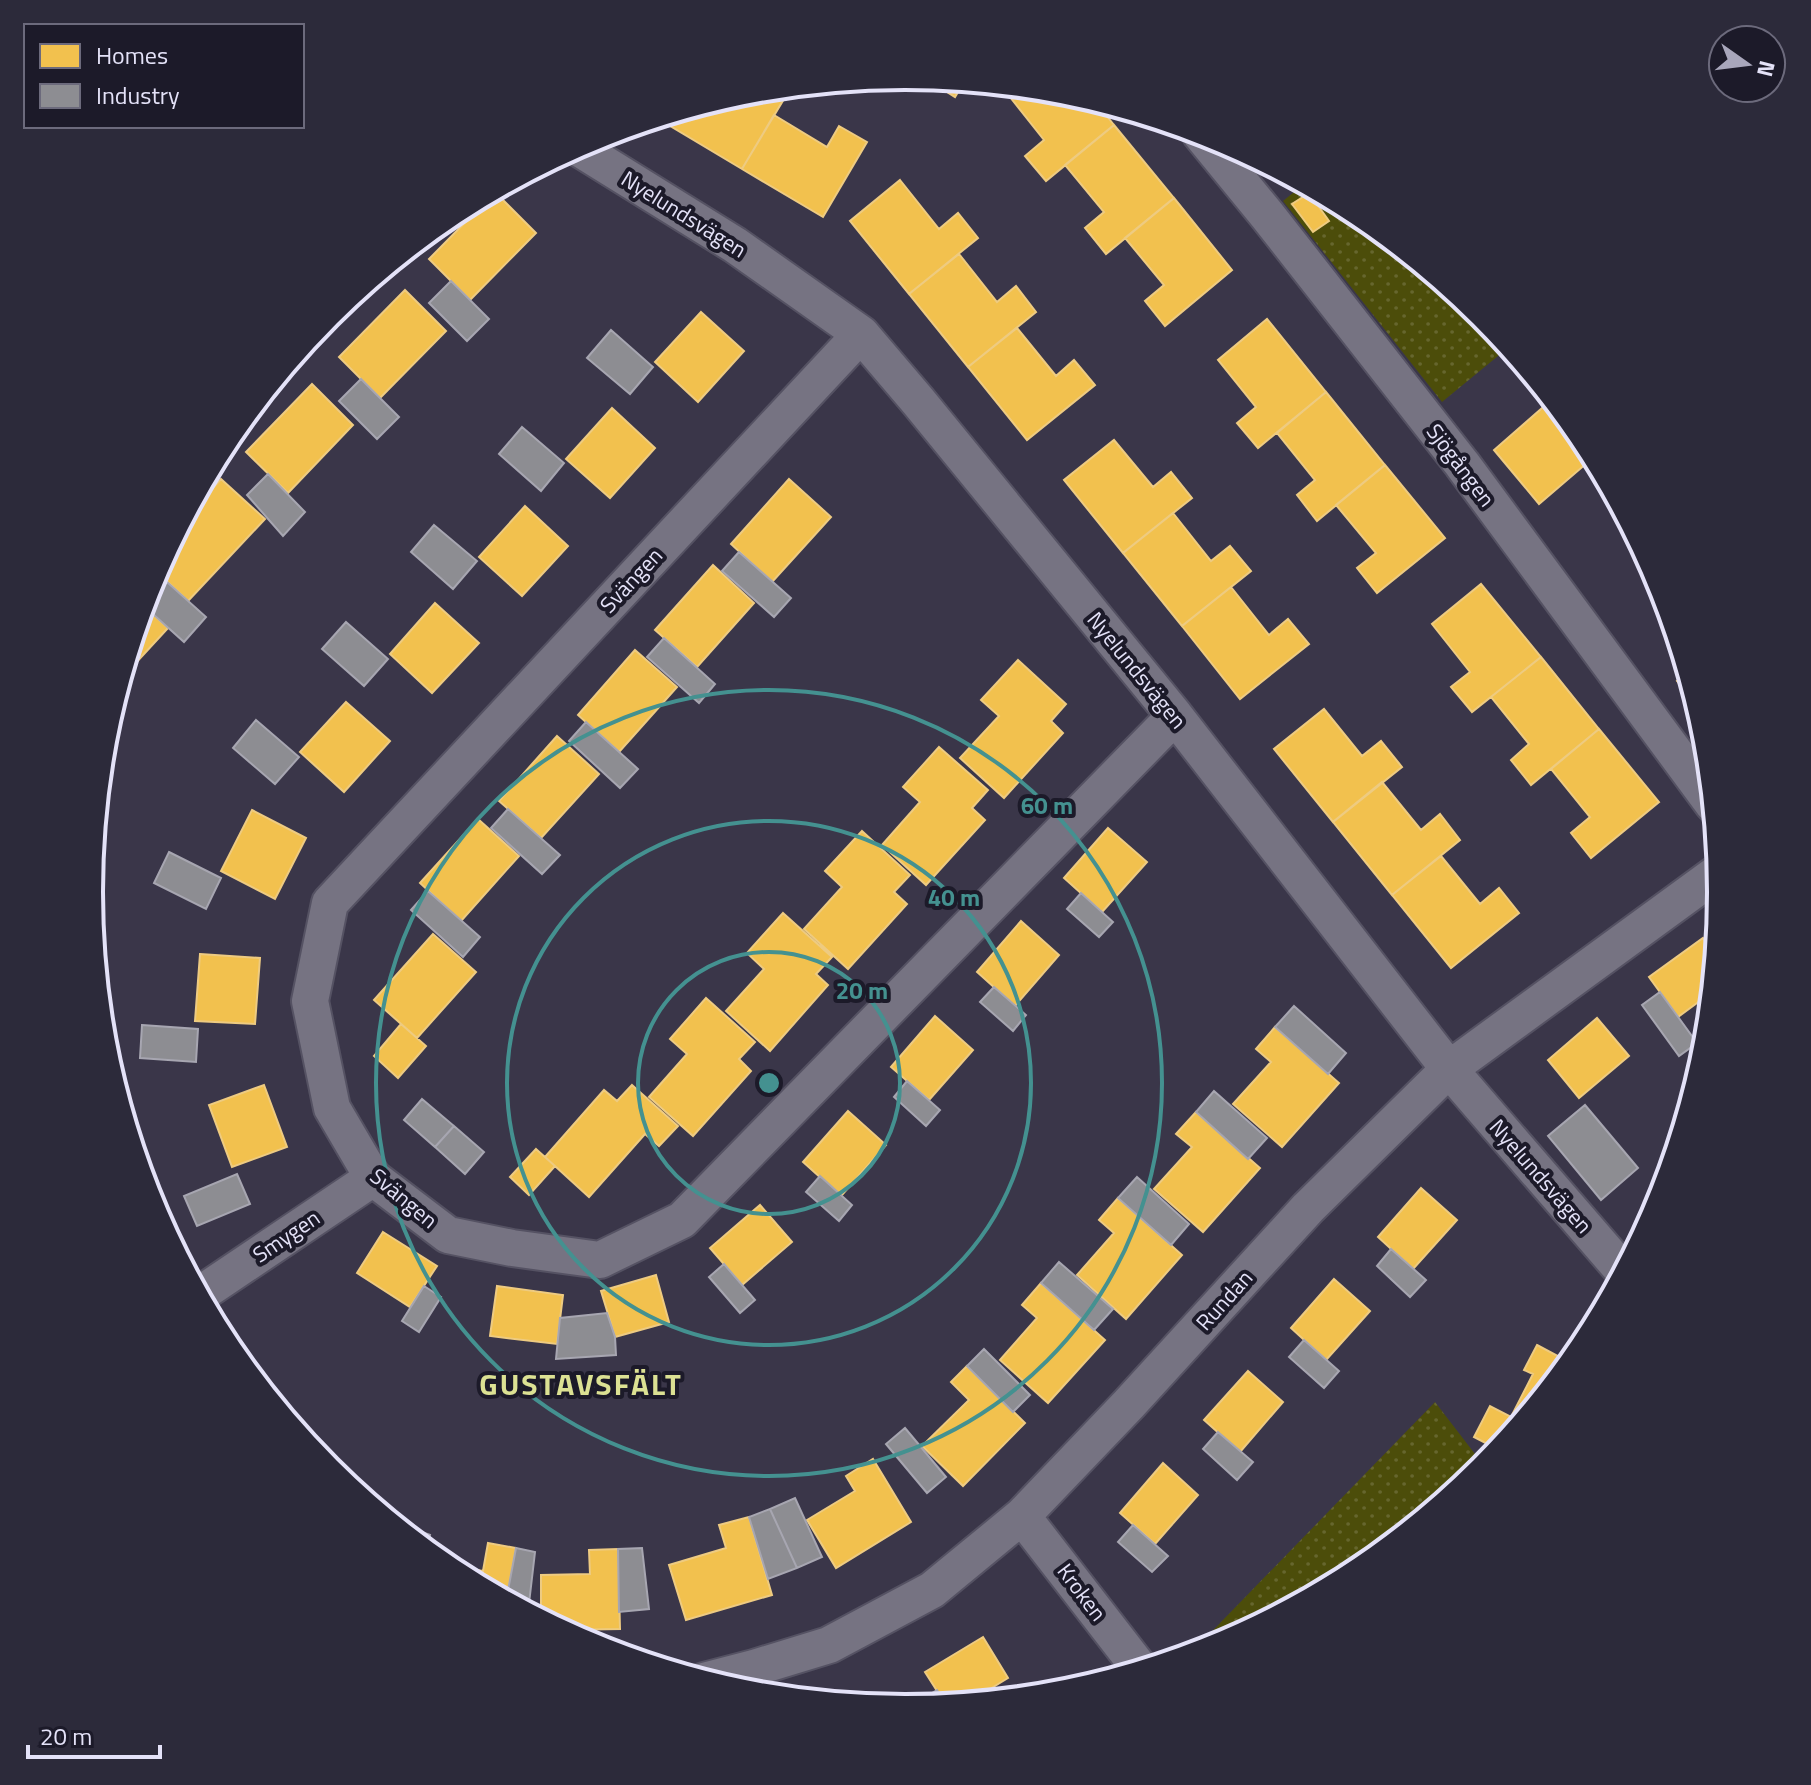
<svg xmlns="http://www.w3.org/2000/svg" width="1811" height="1785" viewBox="0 0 1811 1785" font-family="'Titillium Web',sans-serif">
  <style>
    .grass { fill: url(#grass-dots) }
    .homes { fill: #f2c14e; stroke: #eecb81; stroke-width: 2 }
    .industry { fill: #8d8d92; stroke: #a7a6b1; stroke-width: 2 }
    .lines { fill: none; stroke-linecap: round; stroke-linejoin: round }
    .minor-casing { stroke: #555263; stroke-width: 40 }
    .minor { stroke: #767382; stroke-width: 36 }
    .ring { fill: none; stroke: #449190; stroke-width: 4 }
    .labels { text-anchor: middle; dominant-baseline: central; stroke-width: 8; stroke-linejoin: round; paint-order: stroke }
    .street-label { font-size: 22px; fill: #e4e2f8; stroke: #1c1a29 }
    .district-label { font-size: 30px; font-weight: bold; letter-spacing: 2px; fill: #dce193; stroke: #1c1a29 }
    .rim { fill: none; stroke: #e4e2f8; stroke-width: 4 }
    .centre { fill: #449190; stroke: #1c1a29; stroke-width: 4 }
    .ring-label { font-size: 24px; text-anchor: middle; font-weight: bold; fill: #449190; stroke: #1c1a29; stroke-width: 8; stroke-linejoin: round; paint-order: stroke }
  </style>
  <defs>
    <pattern id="grass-dots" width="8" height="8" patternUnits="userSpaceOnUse" patternTransform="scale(2)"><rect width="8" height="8" fill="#4c4d0a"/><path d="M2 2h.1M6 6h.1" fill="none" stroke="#66662e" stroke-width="1.8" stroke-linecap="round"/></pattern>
  </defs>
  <rect width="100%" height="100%" fill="#3a3649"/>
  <!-- grass -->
  <path class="grass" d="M1304,184L1359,214L1483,315L1509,347L1442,402L1283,201Z
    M1435,1402L1485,1467L1483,1470L1359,1572L1218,1647L1188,1656Z"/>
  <!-- homes -->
  <path class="homes" d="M929,78L964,82L955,97L928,80Z
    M1013,87L1065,92L1095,101L1114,125L1046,181L1025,156L1044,140L1006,92Z
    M778,88L787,94L742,169L662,121L664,117L740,94L747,98L751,91Z
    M774,115L827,147L839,126L867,142L823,217L742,169Z
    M1114,125L1174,198L1106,254L1085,228L1104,212L1065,165Z
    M900,180L939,229L958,213L978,238L909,294L850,221Z
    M495,192L536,233L470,300L429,259Z
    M1309,193L1329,221L1313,232L1292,204Z
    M1174,198L1232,270L1165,326L1145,301L1164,285L1125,238Z
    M959,254L997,302L1016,286L1036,312L968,367L909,294Z
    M405,290L446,331L380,398L339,357Z
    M701,312L744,351L698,402L655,362Z
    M1267,319L1326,392L1258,448L1237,423L1256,407L1218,360Z
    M1017,328L1056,376L1074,360L1095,385L1027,440L968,367Z
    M312,384L353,425L288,493L246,452Z
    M1326,392L1385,465L1317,521L1297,495L1315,480L1277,433Z
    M1549,402L1594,457L1539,504L1494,450Z
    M612,408L655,448L610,498L566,459Z
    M1114,440L1153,487L1171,472L1192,498L1123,553L1064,480Z
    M1385,465L1445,538L1377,593L1357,568L1376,553L1336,505Z
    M221,479L265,519L188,601L156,571L183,521Z
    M789,479L831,517L772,582L731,544Z
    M525,506L568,546L522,596L479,557Z
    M1173,513L1211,561L1230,546L1251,571L1182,626L1123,553Z
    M713,565L754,603L697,667L655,630Z
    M1481,584L1541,657L1472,712L1451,687L1470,672L1432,624Z
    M1231,587L1269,635L1288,619L1309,644L1240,699L1182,626Z
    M435,603L479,643L432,693L390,654Z
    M143,605L168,628L121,679Z
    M635,650L677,687L619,752L578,715Z
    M1541,657L1599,729L1531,785L1511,760L1529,744L1491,697Z
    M1018,660L1066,704L1051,721L1063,733L1004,798L960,758L999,716L981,700Z
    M1688,672L1698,707L1677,681Z
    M346,702L390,741L344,792L300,752Z
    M1324,709L1362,756L1381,741L1402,767L1333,822L1274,749Z
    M1599,729L1659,802L1591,858L1571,833L1590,817L1551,769Z
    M557,736L599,774L541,838L499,801Z
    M939,747L988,790L972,808L985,820L926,885L882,845L920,802L903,787Z
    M1382,782L1421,830L1440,814L1460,840L1392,895L1333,822Z
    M252,810L306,838L275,899L221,871Z
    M478,819L519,856L461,921L420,883Z
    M1108,828L1147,862L1102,912L1064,878Z
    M862,831L910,875L894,892L907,904L848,969L804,929L842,887L825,871Z
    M1441,856L1480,904L1499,888L1519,913L1451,968L1392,895Z
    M783,913L832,957L816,974L828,985L770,1051L726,1011L764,969L747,953Z
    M1021,921L1059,955L1015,1006L977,972Z
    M433,934L476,972L417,1038L374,1000Z
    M1703,938L1716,956L1712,992L1678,1017L1649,977Z
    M200,954L260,958L255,1024L195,1021Z
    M706,998L755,1042L739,1059L751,1071L693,1136L649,1097L687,1054L670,1039Z
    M935,1016L973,1050L929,1100L891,1067Z
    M1597,1018L1629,1056L1579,1098L1548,1060Z
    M401,1024L426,1046L398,1078L374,1056Z
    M1275,1027L1339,1083L1282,1147L1233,1104L1271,1062L1256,1049Z
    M264,1085L287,1147L232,1167L209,1105Z
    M632,1085L678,1126L659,1146L645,1134L589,1197L545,1157L604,1090L617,1101Z
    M848,1111L886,1145L841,1196L803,1162Z
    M1196,1112L1260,1168L1203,1232L1154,1189L1192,1147L1176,1134Z
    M536,1149L555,1166L529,1195L510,1177Z
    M1421,1188L1457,1220L1413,1269L1378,1237Z
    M1118,1198L1182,1255L1126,1319L1077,1275L1114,1233L1099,1220Z
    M760,1205L792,1242L742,1285L710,1248Z
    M383,1232L437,1266L410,1307L357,1273Z
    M656,1275L669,1322L615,1337L601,1291Z
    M1334,1279L1370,1311L1326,1360L1291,1328Z
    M1041,1283L1105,1340L1048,1403L1000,1360L1037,1318L1022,1305Z
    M497,1286L563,1295L557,1344L490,1336Z
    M1537,1345L1571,1363L1499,1450L1474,1437L1490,1406L1511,1417L1533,1374L1524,1370Z
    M967,1366L1025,1423L963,1486L922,1446L969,1400L951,1382Z
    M1248,1371L1283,1402L1240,1452L1204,1420Z
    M873,1459L911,1522L836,1568L807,1520L855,1491L846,1476Z
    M1163,1463L1198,1495L1155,1544L1120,1513Z
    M749,1517L772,1595L686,1620L669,1565L726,1548L719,1525Z
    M488,1543L516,1548L506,1601L452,1571L442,1564L483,1571Z
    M618,1549L620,1629L562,1630L541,1619V1575L590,1574L589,1550Z
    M983,1637L1008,1678L967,1703L946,1705L925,1672Z"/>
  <!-- industry -->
  <path class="industry" d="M451,281L489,319L467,341L429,303Z
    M611,330L653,367L630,394L587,358Z
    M361,379L399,417L377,439L339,401Z
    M522,427L564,463L541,491L499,454Z
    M268,474L305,512L283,536L247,495Z
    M434,525L477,561L453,589L411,552Z
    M739,552L791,598L774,617L722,571Z
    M167,582L206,617L184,642L144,606Z
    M346,622L388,659L364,686L322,649Z
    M664,638L715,684L699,703L647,657Z
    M109,720L116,723L103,753L105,733Z
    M256,720L299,757L275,784L233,748Z
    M586,722L638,769L620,788L569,741Z
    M508,809L560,855L542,874L491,828Z
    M169,852L221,878L206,909L154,883Z
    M428,891L480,937L463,957L411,910Z
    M1081,893L1113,922L1099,937L1067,909Z
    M994,987L1026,1015L1013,1031L980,1002Z
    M1660,992L1697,1043L1679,1056L1642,1005Z
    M1294,1006L1346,1053L1328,1074L1275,1027Z
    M142,1025L198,1029L196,1062L140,1058Z
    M907,1081L940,1110L926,1126L894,1097Z
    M1214,1091L1267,1138L1248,1159L1196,1112Z
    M422,1099L454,1126L435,1147L404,1120Z
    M1585,1105L1638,1168L1601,1200L1548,1136Z
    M454,1126L484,1152L465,1174L435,1147Z
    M237,1174L250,1204L197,1226L184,1196Z
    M820,1176L852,1205L839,1221L806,1192Z
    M1137,1177L1189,1224L1171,1245L1118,1198Z
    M1391,1249L1426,1280L1410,1297L1377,1266Z
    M1059,1262L1113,1309L1094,1330L1041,1283Z
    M724,1264L755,1300L740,1313L709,1277Z
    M424,1286L441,1297L419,1332L402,1321Z
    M607,1313L615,1337L616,1355L556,1359L560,1318Z
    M1304,1340L1339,1371L1324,1388L1289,1357Z
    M984,1349L1030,1395L1013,1412L967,1366Z
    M905,1428L946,1477L927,1493L886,1444Z
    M1218,1432L1253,1462L1237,1480L1203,1449Z
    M795,1498L822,1557L797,1568L770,1509Z
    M770,1509L797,1568L768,1579L749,1517Z
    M1133,1525L1168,1556L1152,1572L1118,1542Z
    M408,1527L430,1535L426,1550L406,1534Z
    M516,1548L535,1552L528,1612L506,1601Z
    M642,1548L649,1609L619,1612L618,1549Z
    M937,1690L946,1705L924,1707L920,1700Z"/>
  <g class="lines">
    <!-- minor casing -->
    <g class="minor-casing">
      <path id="minor" d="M1200,133L1267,215L1462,464L1713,804
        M577,147L735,245L861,334L918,401L1175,716L1449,1069L1624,1272
        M861,334L330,903L310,1001L332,1108L373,1178L448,1235L512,1248L600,1260L682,1220L1175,716
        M199,1295L373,1178
        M1022,1516L1141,1670
        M704,1681L754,1668L829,1645L932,1590L1022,1516L1129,1404L1308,1208L1449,1069L1720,871"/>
    </g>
    <!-- minor -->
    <use href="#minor" class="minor"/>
  </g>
  <!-- distance rings -->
  <g class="ring">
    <circle cx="769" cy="1083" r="131"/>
    <circle cx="769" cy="1083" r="262"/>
    <circle cx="769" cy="1083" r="393"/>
  </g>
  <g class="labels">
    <!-- street labels -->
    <g class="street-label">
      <text transform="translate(684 214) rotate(32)">Nyelundsvägen</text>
      <text transform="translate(1461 465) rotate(53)">Sjögången</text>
      <text transform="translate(631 580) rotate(-47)">Svängen</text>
      <text transform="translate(1137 670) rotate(51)">Nyelundsvägen</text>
      <text transform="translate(1541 1176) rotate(49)">Nyelundsvägen</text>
      <text transform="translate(404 1198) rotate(40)">Svängen</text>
      <text transform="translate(286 1236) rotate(-34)">Smygen</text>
      <text transform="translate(1224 1300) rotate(-48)">Rundan</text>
      <text transform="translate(1082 1592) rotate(53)">Kroken</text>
    </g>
    <!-- district labels -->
    <g class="district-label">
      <text x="581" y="1384">GUSTAVSFÄLT</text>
    </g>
  </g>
  <!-- crop -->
  <path d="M0 0H1811V1785H0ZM103 892a802 802 0 1 1 1604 0a802 802 0 1 1-1604 0Z" fill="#2c2a3a" fill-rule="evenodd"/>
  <path class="rim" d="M103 892a802 802 0 1 1 1604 0a802 802 0 1 1-1604 0Z"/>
  <circle cx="769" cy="1083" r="12" class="centre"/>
  <g class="ring-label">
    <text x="1047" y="814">60 m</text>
    <text x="954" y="906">40 m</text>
    <text x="862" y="999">20 m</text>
  </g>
  <!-- legend -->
  <rect x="24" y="24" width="280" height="104" fill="#1c1a29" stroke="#6c6a7c" stroke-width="2"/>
  <rect x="40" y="44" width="40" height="24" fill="#f2c14e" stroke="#6c6a7c" stroke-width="2"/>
  <text x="96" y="64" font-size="24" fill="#e4e2f8">Homes</text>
  <rect x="40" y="84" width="40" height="24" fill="#8d8d92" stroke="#6c6a7c" stroke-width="2"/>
  <text x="96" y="104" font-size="24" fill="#e4e2f8">Industry</text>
  <!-- north arrow -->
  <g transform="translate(1747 64) rotate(104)"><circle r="38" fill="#1c1a29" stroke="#6c6a7c" stroke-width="2"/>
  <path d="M0-6L14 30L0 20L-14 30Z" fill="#a8a6bb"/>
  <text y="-12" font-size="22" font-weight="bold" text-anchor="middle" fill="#e4e2f8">N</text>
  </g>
  <!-- scale -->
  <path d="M28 1745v12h132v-12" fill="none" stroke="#e4e2f8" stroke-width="4"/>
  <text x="40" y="1745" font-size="24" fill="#e4e2f8" stroke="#1c1a29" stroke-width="6" paint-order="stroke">20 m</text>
</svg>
